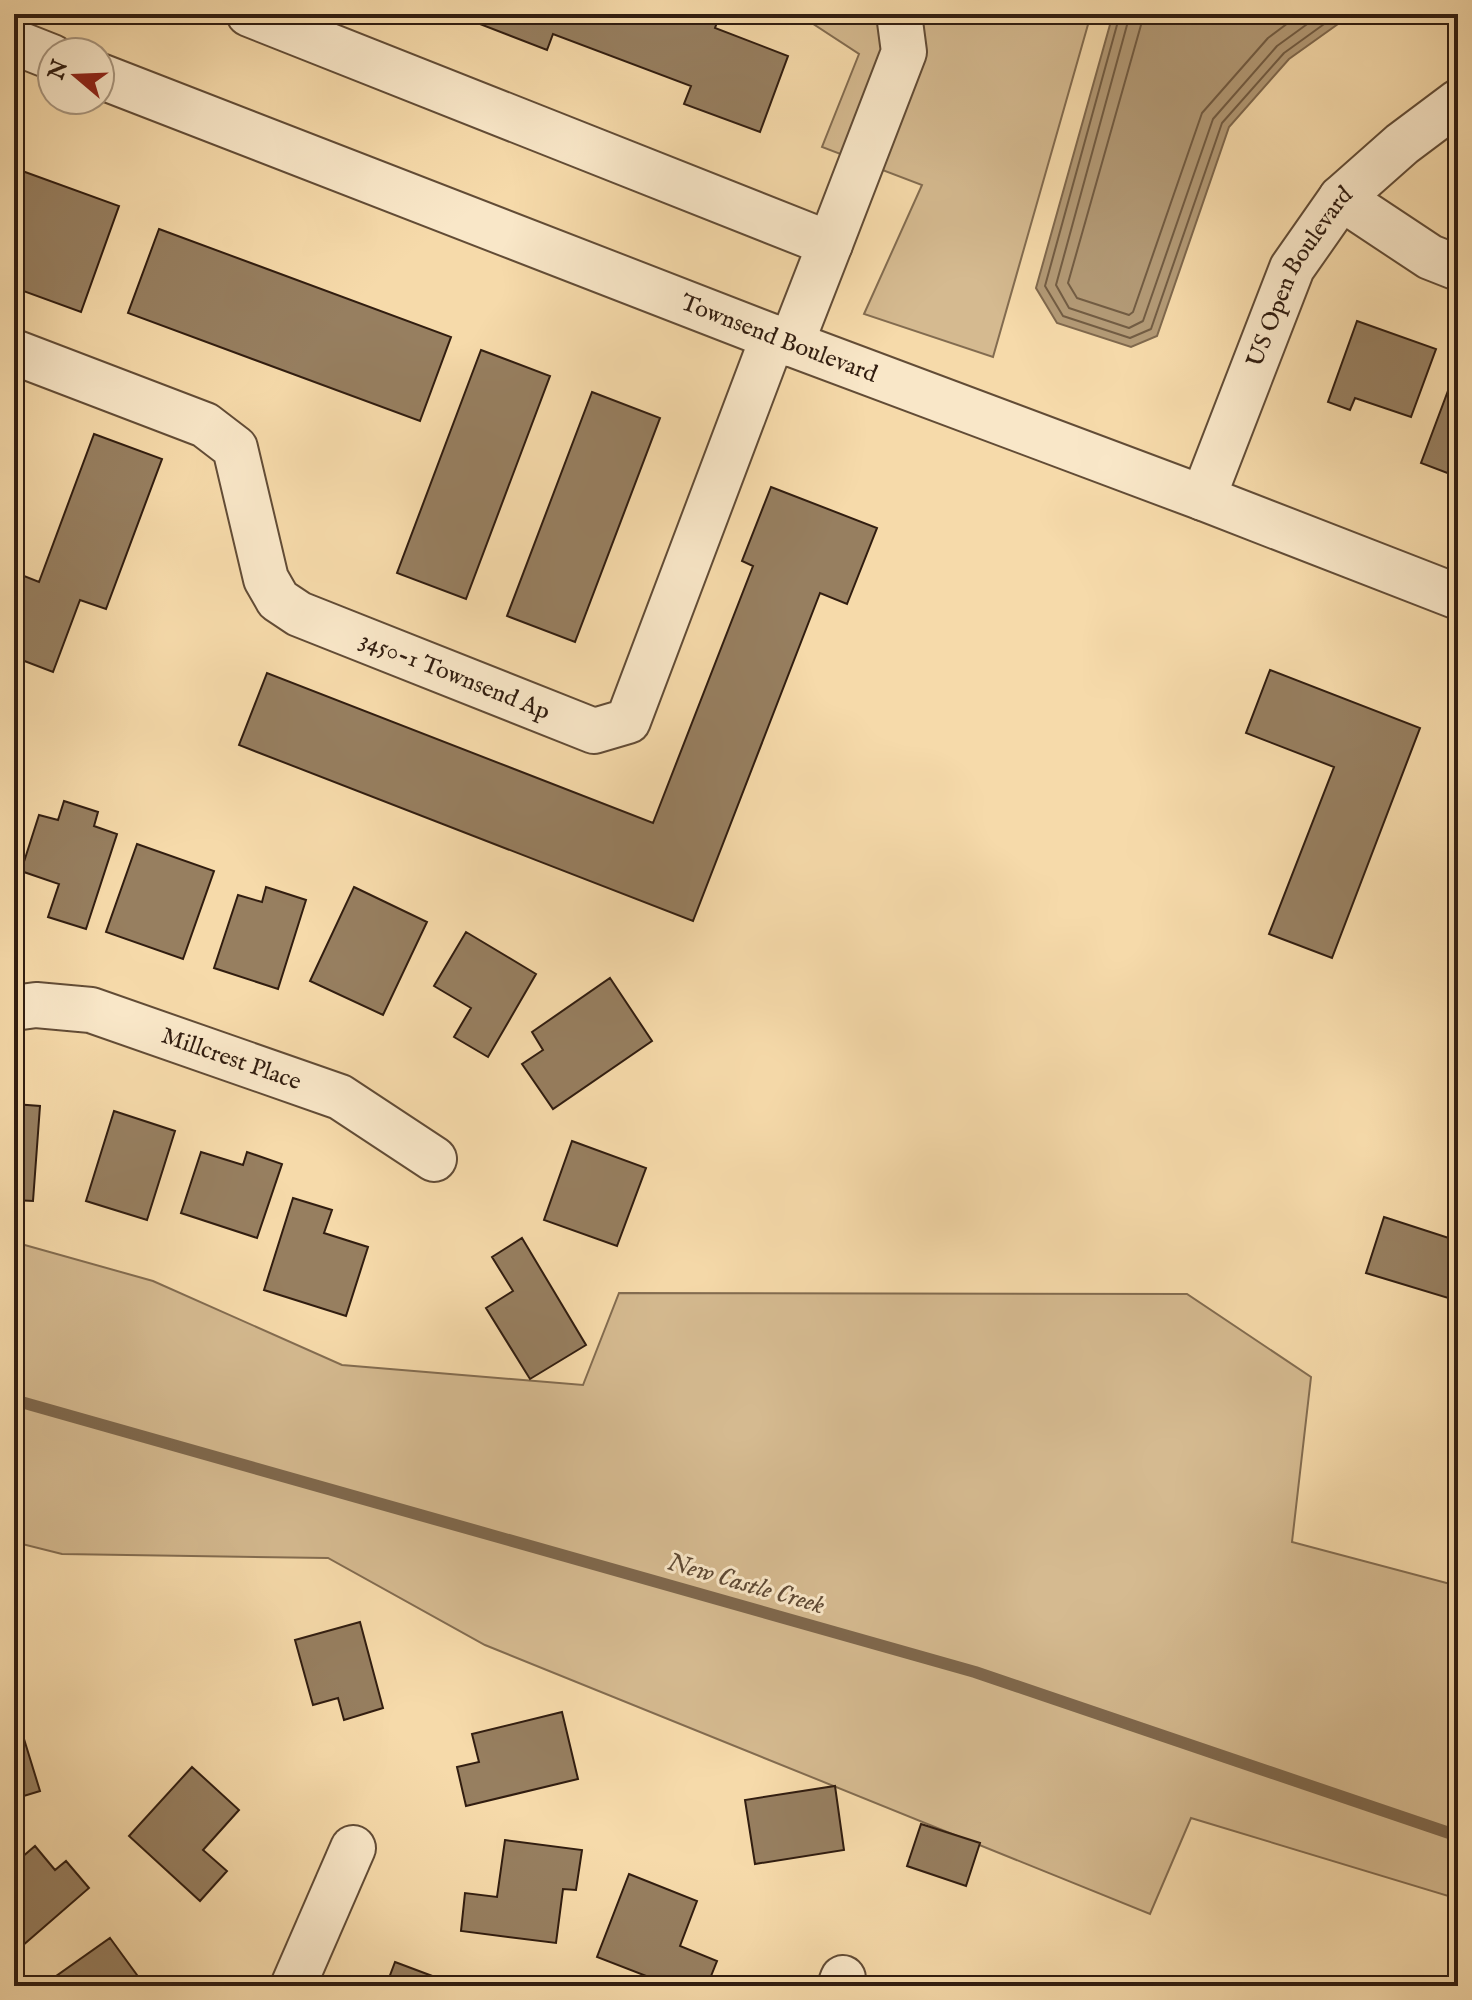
<svg xmlns="http://www.w3.org/2000/svg" width="1472" height="2000" viewBox="0 0 1472 2000" font-family="'IM FELL English',serif">
  <style>
    .green { fill: #d5ba90; stroke: #836c50; stroke-width: 2 }
    .water { fill: #b39a76; stroke: #7f684d; stroke-width: 2 }
    .lines { fill: none; stroke-linecap: round; stroke-linejoin: round }
    .shore { stroke: #725c43; stroke-width: 2 }
    .stream { stroke: #7f684d; stroke-width: 12 }
    .building { fill: #977f60; stroke: #311d10; stroke-width: 2 }
    .minor-casing { stroke: #624c36; stroke-width: 48 }
    .minor { stroke: #f9e7c8; stroke-width: 44 }
    .labels { text-anchor: middle; dominant-baseline: central; stroke-width: 6; stroke-linejoin: round; paint-order: stroke }
    .street-label { font-size: 24px; fill: #311d10; stroke: #f9e7c8 }
    .water-label { font-size: 26px; font-style: italic; fill: #5e4934; stroke: #f9e7c8 }
  </style>
  <rect width="100%" height="100%" fill="#f6daaa"/>
  <filter id="stains"><feTurbulence type="fractalNoise" baseFrequency=".0025" numOctaves="4"/><feColorMatrix values="0 0 0 0 .2 0 0 0 0 .09 0 0 0 0 .02 0 0 0 .5 -.17"/></filter>
  <radialGradient id="worn" r=".72"><stop offset=".6" stop-color="#630" stop-opacity="0"/><stop offset="1" stop-color="#630" stop-opacity=".3"/></radialGradient>
  <!-- green -->
  <path class="green" d="M798,14H1091L993,357L864,314L922,185L822,147L859,54Z
    M14,1242L153,1281L342,1365L583,1385L619,1293L1187,1294L1311,1377L1292,1542L1458,1586V1899L1191,1818L1150,1914L485,1645L328,1558L62,1554L14,1542Z"/>
  <!-- water -->
  <path class="water" d="M1113,14H1352L1289,59L1229,127L1157,336L1131,347L1057,323L1036,288Z"/>
  <g class="lines">
    <!-- shore -->
    <path class="shore" d="M1120,14L1045,286L1063,316L1130,338L1151,329L1222,123L1284,53L1338,14
      M1130,14L1056,285L1069,308L1129,328L1143,321L1213,119L1277,46L1321,14
      M1142,14L1141,25L1068,283L1077,298L1129,315L1133,312L1202,113L1268,38L1300,14"/>
    <!-- stream -->
    <path class="stream" d="M14,1400L975,1672L1458,1836"/>
  </g>
  <!-- building -->
  <path class="building" d="M475,14H720L715,28L788,56L760,132L684,104L691,86L553,34L547,50L472,21Z
    M14,168L119,206L81,312L15,288L23,263L14,260Z
    M159,229L451,337L420,421L128,313Z
    M1357,321L1436,349L1411,417L1355,398L1350,410L1328,402Z
    M481,350L550,376L466,599L397,573Z
    M1458,364V477L1421,463Z
    M592,392L660,418L575,642L507,616Z
    M94,434L162,459L106,609L80,600L53,672L14,657V572L39,582Z
    M771,487L877,528L847,604L820,593L693,921L239,745L267,673L653,823L753,566L742,561Z
    M1270,670L1420,728L1332,958L1269,934L1334,767L1246,733Z
    M64,801L98,812L94,826L117,834L86,929L48,917L59,884L21,871L39,815L58,820Z
    M137,844L214,871L183,959L106,932Z
    M266,887L306,900L278,989L214,968L238,895L262,902Z
    M354,887L427,922L383,1015L310,981Z
    M466,932L536,974L488,1057L454,1037L471,1008L434,986Z
    M610,978L652,1041L553,1109L522,1064L543,1050L532,1032Z
    M14,1104L40,1106L33,1201L14,1200Z
    M114,1111L175,1131L147,1220L86,1201Z
    M572,1141L646,1168L617,1246L544,1220Z
    M201,1152L243,1165L247,1152L282,1164L257,1238L181,1213Z
    M293,1198L332,1210L324,1233L368,1247L346,1316L264,1290Z
    M1384,1217L1458,1241V1301L1366,1273Z
    M522,1238L586,1345L530,1379L486,1308L513,1291L492,1257Z
    M360,1622L383,1708L344,1720L338,1698L313,1705L295,1640Z
    M562,1712L578,1779L466,1806L457,1767L479,1762L472,1734Z
    M20,1726L40,1791L14,1799V1728Z
    M192,1767L239,1810L203,1850L227,1871L200,1901L129,1836Z
    M835,1786L844,1850L755,1864L745,1800Z
    M921,1824L980,1843L966,1886L907,1866Z
    M505,1840L582,1850L576,1890L563,1889L556,1943L461,1931L465,1893L497,1897Z
    M35,1846L55,1870L66,1861L89,1888L14,1953V1864Z
    M629,1874L697,1901L680,1946L717,1961L707,1986H672L597,1957Z
    M110,1938L145,1986H42Z
    M395,1962L459,1986H386Z"/>
  <g class="lines">
    <!-- minor casing -->
    <g class="minor-casing">
      <g id="minor">
        <path d="M249,14L830,244L791,344"/>
        <path d="M14,42L52,57"/>
        <path id="s1" d="M100,76L773,337L1203,498L1458,597"/>
        <path d="M1341,198L1430,257L1458,268"/>
        <path d="M830,244L904,52L899,14"/>
        <path id="s2" d="M14,352L205,425L235,448L266,579L278,600L299,614L594,731L628,721L773,337"/>
        <path id="s3" d="M1203,498L1292,268L1341,198L1402,144L1458,102"/>
        <path id="s4" d="M14,1008L36,1005L91,1010L340,1097L434,1159"/>
        <path d="M293,1986L353,1848"/>
        <path d="M840,1986L843,1978"/>
      </g>
    </g>
    <!-- minor -->
    <use href="#minor" class="minor"/>
  </g>
  <g class="labels">
    <!-- street labels -->
    <g class="street-label">
      <text stroke="none"><textPath href="#s3" startOffset="242">US Open Boulevard</textPath></text>
      <text stroke="none"><textPath href="#s1" startOffset="728">Townsend Boulevard</textPath></text>
      <text stroke="none"><textPath href="#s2" startOffset="594">3450-1 Townsend Ap</textPath></text>
      <text stroke="none"><textPath href="#s4" startOffset="226">Millcrest Place</textPath></text>
    </g>
    <!-- water labels -->
    <g class="water-label">
      <text transform="translate(746 1584) rotate(16)">New Castle Creek</text>
    </g>
  </g>
  <!-- margin -->
  <rect width="1472" height="2000" fill="none" stroke="#f6daaa" stroke-width="48"/>
  <rect x="16" y="16" width="1440" height="1968" fill="none" stroke="#311d10" stroke-width="4"/>
  <rect x="24" y="24" width="1424" height="1952" fill="none" stroke="#311d10" stroke-width="2"/>
  <!-- north arrow -->
  <g transform="translate(76 76) rotate(289)"><circle r="38" fill="#f9e7c8" stroke="#a9967e" stroke-width="2"/>
  <path d="M0-6L14 30L0 20L-14 30Z" fill="#8f2418"/>
  <text y="-12" font-size="22" font-weight="bold" text-anchor="middle" fill="#311d10">N</text>
  </g>
  <rect width="100%" height="100%" filter="url(#stains)"/>
  <rect width="100%" height="100%" fill="url(#worn)"/>
</svg>
